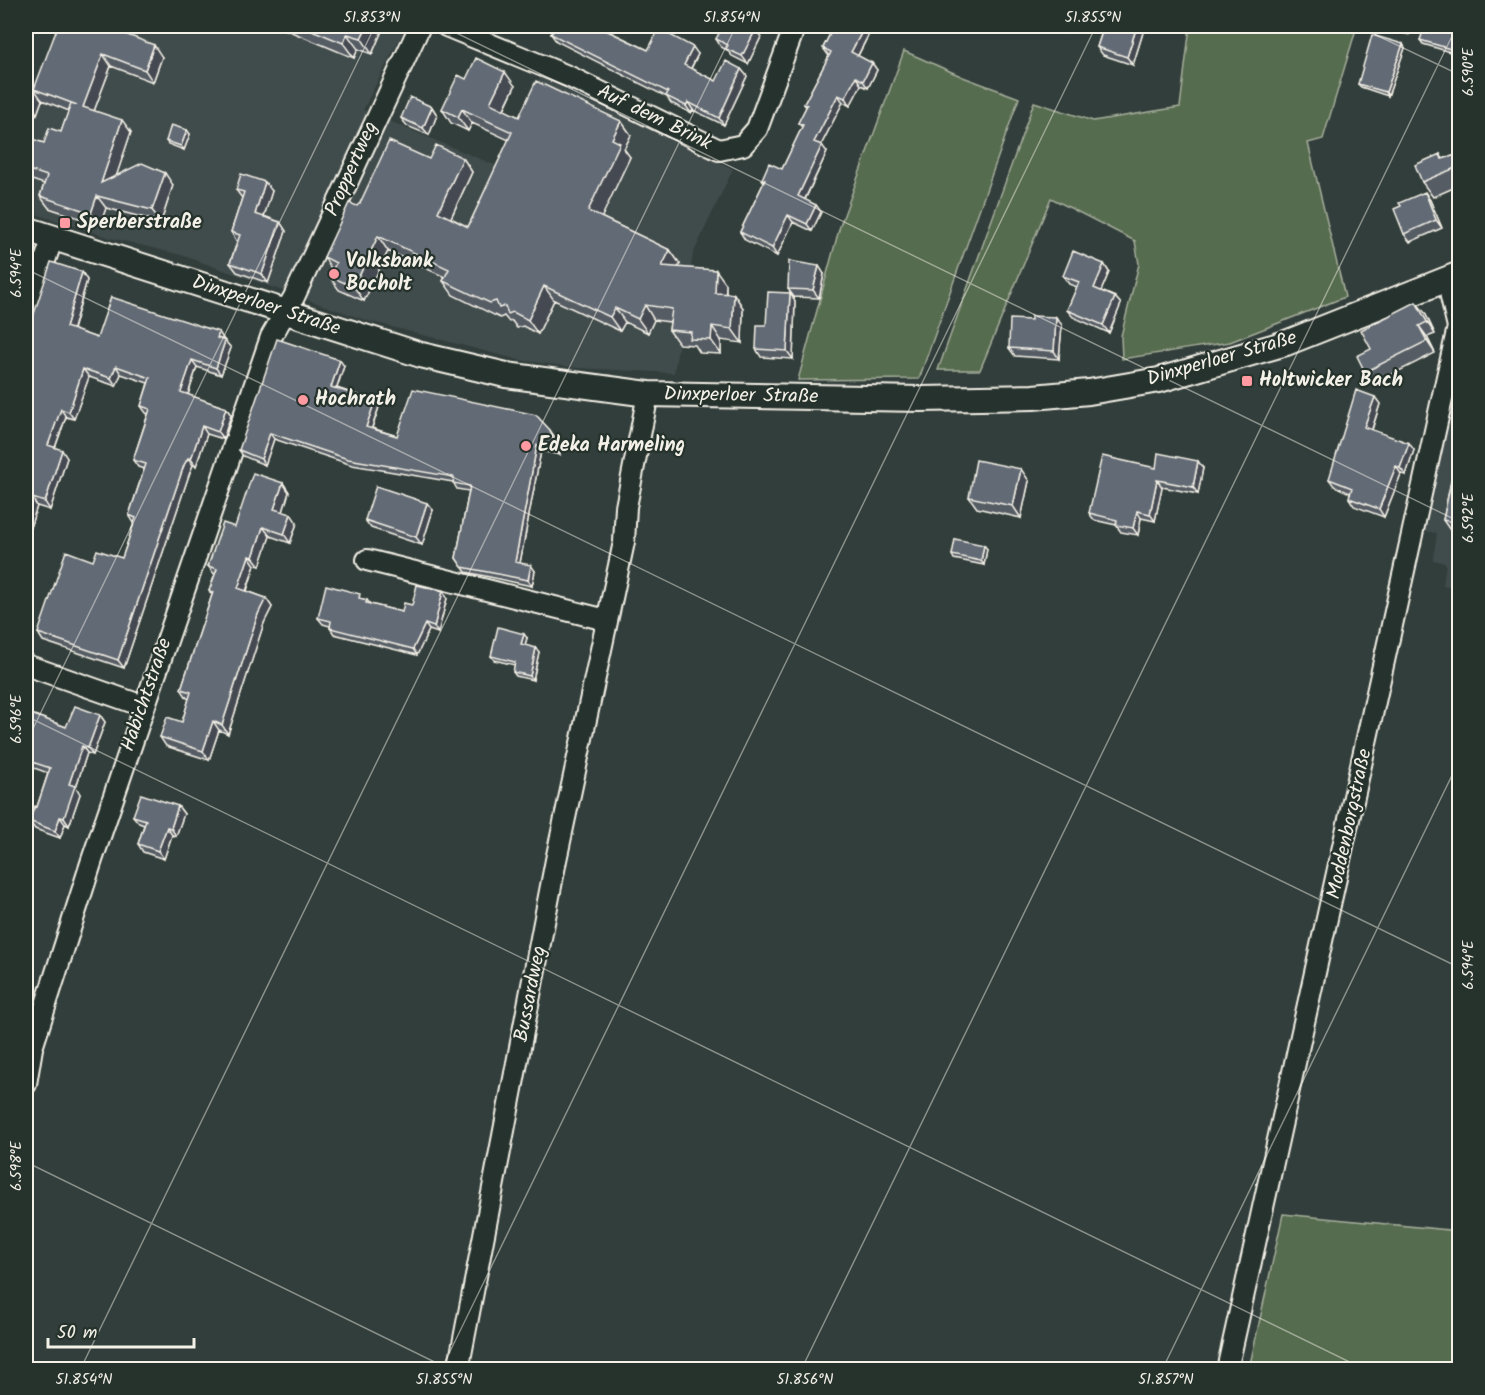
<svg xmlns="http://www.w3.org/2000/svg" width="1485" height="1395" viewBox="0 0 1485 1395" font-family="Kalam,sans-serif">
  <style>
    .built { fill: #404b4c }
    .green { fill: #576c50; stroke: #a6ae9c; stroke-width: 1.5 }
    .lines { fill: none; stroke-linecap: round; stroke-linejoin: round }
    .minor-casing { stroke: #f4f1e8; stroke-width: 24 }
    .major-casing { stroke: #f4f1e8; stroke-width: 28 }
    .minor { stroke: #26332d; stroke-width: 20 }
    .major { stroke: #26332d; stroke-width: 24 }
    .wall { fill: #545b64; stroke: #f4f1e8; stroke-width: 1.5 }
    .shaded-wall { fill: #454a51; stroke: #f4f1e8; stroke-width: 1.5 }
    .building { fill: #626a74; stroke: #f4f1e8; stroke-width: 1.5 }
    .ticks { fill: none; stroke: #f4f1e8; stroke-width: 1.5; stroke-opacity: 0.45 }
    .poi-dot { fill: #ff9aa2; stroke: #26332d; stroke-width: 2 }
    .labels { text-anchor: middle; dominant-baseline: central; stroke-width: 4.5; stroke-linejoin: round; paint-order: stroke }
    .street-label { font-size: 20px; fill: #f4f1e8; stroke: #26332d }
    .poi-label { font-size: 20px; font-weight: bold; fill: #f4f1e8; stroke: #26332d; text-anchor: start }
    .neatline { fill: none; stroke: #f4f1e8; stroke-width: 2 }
    .ticks-label { font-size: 15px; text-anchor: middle; fill: #f4f1e8 }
  </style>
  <rect width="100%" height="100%" fill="#323e3b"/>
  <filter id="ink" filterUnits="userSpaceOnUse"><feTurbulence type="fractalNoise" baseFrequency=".0167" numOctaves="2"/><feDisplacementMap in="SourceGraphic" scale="12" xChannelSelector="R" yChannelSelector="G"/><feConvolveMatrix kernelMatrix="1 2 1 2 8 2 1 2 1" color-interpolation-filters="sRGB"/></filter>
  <g filter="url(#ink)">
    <!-- built -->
    <path class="built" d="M60,26H406L363,110L497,166L542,74L733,169L693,254L674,373L578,368L519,360L365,320L181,255L111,238L26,211V118Z
      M1459,360V588L1443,585L1446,563L1433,560L1437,533L1423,531Z"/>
    <!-- green -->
    <path class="green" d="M1190,26H1357L1323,139L1308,143L1345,297L1230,342L1122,359L1121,336L1139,264L1135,241L1051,198L980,370H938L1034,102L1093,121L1180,107Z
      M1374,26H1418L1409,35Z
      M904,51L963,77L1019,98L919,379L798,380L840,226Z
      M1283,1214L1459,1231V1369H1249Z"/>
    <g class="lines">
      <!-- minor casing -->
      <g class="minor-casing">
        <path id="minor" d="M446,26L570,77L719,150L743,145L757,129L795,26
          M26,316L53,237
          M367,560L606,620
          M26,665L143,706
          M26,1084L32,1048L92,860L271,337L294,297L420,26
          M458,1370L556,860L624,542L626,507L648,394
          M1227,1370L1458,327L1447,279"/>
      </g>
      <!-- major casing -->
      <g class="major-casing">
        <path id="major" d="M26,229L421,355L506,375L648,394L921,399L1033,397L1089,392L1159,380L1286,343L1460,274"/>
      </g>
      <!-- minor -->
      <use href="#minor" class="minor"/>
      <!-- major -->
      <use href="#major" class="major"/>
    </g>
    <!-- wall -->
    <path class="wall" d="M277,26H384L372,54L358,49L354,58Z
      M834,26H873L858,56L872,63L877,70L868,88L861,85L850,106L843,102L821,145L827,152L805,200L816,205L821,212L812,231L793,222L777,256L745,240L740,232L764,182L762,179L782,169L802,127L798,123L806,107L804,104L829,56L823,48Z
      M1049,26H1068L1066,33L1051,28Z
      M1104,26H1145L1133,65L1103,55L1097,47Z
      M1460,26V46L1457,54L1423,44L1420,40Z
      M756,29L761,37L748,64L732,56L727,50L721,47L716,39Z
      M606,30L648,50L698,54L691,69L716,81L741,69L747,76L724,125L693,110L691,113L671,103L667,97L556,41L551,34Z
      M123,33L162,57L153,82L111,66L94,111L131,132L116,176L173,185L161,222L106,208L100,225L49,208L40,196L44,184L26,178V137L44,143L61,132L69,111L42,100L37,114L26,120V82L35,86Z
      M1403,44L1405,48L1388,96L1361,87L1358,84Z
      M466,79L515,86L504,110L519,117L621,121L631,135L624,149L630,157L601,217L670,250L680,264L678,267L726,284V293L734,294L743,308L742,343L721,340V354L700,353L695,345L679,344L669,330L670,322L654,320L648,333L625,322L620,331L554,300L538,334L523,326L517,328L512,321L509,322L504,316L500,318L453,295L443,281L445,277L388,251L364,301L339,290L329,276L332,270L324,257L357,206L429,159L463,158L472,172L451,218L468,227L509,140L472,123L468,131L451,123L442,109Z
      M432,107L437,115L429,135L407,126L401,118Z
      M187,130L190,134L184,150L168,144L166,141Z
      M1440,154L1443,159L1460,154V185L1433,197L1422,182Z
      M236,190L272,191L264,216L280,222L286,231L268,283L237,272L230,263L237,242L231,232L242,198Z
      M1430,200L1442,228L1410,242L1404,234Z
      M1104,264L1109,272L1101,291L1115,297L1121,304L1109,333L1073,317L1067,310L1077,287L1069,284L1063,276Z
      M82,272L87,280L73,330L97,338L224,340L231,348L221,375L197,367L188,395L226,408L231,415L223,439L207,434L196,466L193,465L190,472L124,668L43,641L38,633L93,561L122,558L134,523L129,515L144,469L138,467L133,460L148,414L146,413L141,406L148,383L121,374L116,386L89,377L74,419L66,417L55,448L67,458L50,510L37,506L26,540V338Z
      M824,274L819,298L794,297L788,289Z
      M790,293L795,301L793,359L761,357L756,349L766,325Z
      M1425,313L1435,334L1427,337L1435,353L1373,384L1365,372L1371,349Z
      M1062,325L1059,359L1015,356L1009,348Z
      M344,366L337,388L375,401L379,407L372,428L397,436H554L560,455L541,451L520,563L535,571L532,586L466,572L456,558L469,491L457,489L453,482L352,465L274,439L265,465L243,456L239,450Z
      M1380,404L1372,430L1414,450L1406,475L1401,474L1384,517L1354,506L1349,498L1350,493L1334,486L1329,479Z
      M1460,438V535L1452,533L1443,520Z
      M1156,468H1203L1198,494L1162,487L1155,521L1141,518L1138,535L1121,532L1116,525L1094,520L1089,513Z
      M1029,481L1021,518L977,508L969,497Z
      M283,483L289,492L283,512L297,523L290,543L270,536L260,566L255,565L247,591L266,598L272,607L264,623L228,734L219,730L209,760L166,746L160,737L182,722L189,699L187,698L181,689L212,595L209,591L215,575L208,566L235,527Z
      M433,510L422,545L371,528L365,520Z
      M987,549L984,565L954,559L952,555Z
      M443,591L447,598L438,633L429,630L417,655L334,634L330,628V626L323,624L318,618L363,599L367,600L370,604L402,612L412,605Z
      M527,638L525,645L539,652L533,680L516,676L513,672L515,665L494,660L491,656Z
      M26,712L66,727L100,715L105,722L93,755L87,753L76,787L80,794L69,826L65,824L60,838L35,829L29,821L37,807L48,773L26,765Z
      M178,806L184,814L176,836L172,835L164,859L143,852L138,844L144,825L139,823L133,816Z"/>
    <!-- shaded-wall -->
    <path class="shaded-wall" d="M113,26H126L120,41L112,29Z
      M367,26H384L372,54L361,38Z
      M600,26H609L604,34L599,27Z
      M865,26H873L856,59L851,52Z
      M1064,26H1068L1066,33L1063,29Z
      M1137,26H1145L1133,65L1127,57Z
      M756,29L761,37L748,64L742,56Z
      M1460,33V46L1457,54L1454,50Z
      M347,34L358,49L354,58L343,43Z
      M1403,44L1405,48L1388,96L1386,92Z
      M154,45L162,57L153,82L145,70Z
      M693,47L698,54L689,72L684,65Z
      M103,54L111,66L91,119L83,107Z
      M872,63L877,70L868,88L863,81Z
      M741,69L747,76L724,125L719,118Z
      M505,72L515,86L500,117L490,103Z
      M856,77L861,85L850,106L845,98Z
      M34,89L42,100L37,114L29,102Z
      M838,95L843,102L819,149L814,142Z
      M688,102L693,110L691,113L686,106Z
      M432,107L437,115L429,135L423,128Z
      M462,109L472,123L468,131L458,117Z
      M122,120L131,132L110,195L101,183Z
      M621,121L631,135L624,149L630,157L598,225L588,211L612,139Z
      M187,130L190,134L184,150L181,146Z
      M822,145L827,152L803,203L798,196Z
      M463,158L472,172L447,226L438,212Z
      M165,173L173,185L161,222L152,210Z
      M265,182L272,191L262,223L255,214Z
      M1425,192L1430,200L1442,228L1436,220Z
      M97,196L106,208L100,225L91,213Z
      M816,205L821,212L812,231L807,224Z
      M788,215L793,222L777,256L772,248Z
      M280,222L286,231L268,283L262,274Z
      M378,236L388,251L364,301L354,287Z
      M670,250L680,264L672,280L662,266Z
      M1104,264L1109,272L1099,296L1094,288Z
      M819,266L824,274L819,298L813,290Z
      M716,270L726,284L725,307L715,293Z
      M82,272L87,280L71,335L66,327Z
      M544,286L554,300L538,334L528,320Z
      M790,293L795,301L793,359L787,351Z
      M734,294L743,308L742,343L732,329Z
      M1115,297L1121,304L1109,333L1103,325Z
      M1416,302L1425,313L1435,334L1427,322Z
      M645,305L654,320L648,333L638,319Z
      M615,308L625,322L620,331L610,317Z
      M1056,317L1062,325L1059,359L1054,351Z
      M712,326L721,340V354L711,340Z
      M1419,326L1427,337L1435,353L1427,341Z
      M219,332L224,340L217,338Z
      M225,341L231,348L221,375L216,368Z
      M192,360L197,367L186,400L181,392Z
      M340,360L344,366L335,392L331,387Z
      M116,366L121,374L116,386L111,378Z
      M83,369L89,377L74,419L69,412Z
      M1375,397L1380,404L1370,435L1364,427Z
      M375,401L379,407L370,433L366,427Z
      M226,408L231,415L223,439L218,432Z
      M61,409L66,417L53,453L48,445Z
      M202,426L207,434L196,466L191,459Z
      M550,430L554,436L560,455L556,449Z
      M270,433L274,439L265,465L261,459Z
      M1409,443L1414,450L1406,475L1400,468Z
      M537,445L541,451L519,568L515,562Z
      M62,450L67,458L50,510L45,502Z
      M188,458L193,465L190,472L124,668L118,660L184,465Z
      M1198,461L1203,468L1198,494L1193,487Z
      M1396,466L1401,474L1384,517L1379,509Z
      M1021,469L1029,481L1021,518L1013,506Z
      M1157,480L1162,487L1155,521L1150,514Z
      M283,483L289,492L281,518L274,509Z
      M32,498L37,506L26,540V517Z
      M427,503L433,510L422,545L416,537Z
      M1137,511L1141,518L1138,535L1133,528Z
      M291,514L297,523L290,543L284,534Z
      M263,527L270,536L260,566L253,557Z
      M984,545L987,549L984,565L981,561Z
      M249,556L255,565L244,597L238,588Z
      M531,565L535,571L532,586L528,580Z
      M443,591L447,598L438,633L434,627Z
      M266,598L272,607L264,623L228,734L222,725L258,614Z
      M425,624L429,630L417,655L413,649Z
      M524,634L527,638L524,648L521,644Z
      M536,648L539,652L533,680L530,676Z
      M100,715L105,722L93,755L88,748Z
      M213,721L219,730L209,760L203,751Z
      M82,746L87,753L76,787L80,794L69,826L64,818L69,784Z
      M178,806L184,814L176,836L171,828Z
      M60,817L65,824L60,838L55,831Z
      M167,827L172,835L164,859L158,851Z"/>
    <!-- building -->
    <path class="building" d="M58,26H113L112,29L154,45L145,70L103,54L83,107L122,120L101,183L142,163L165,173L152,210L97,196L91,213L40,196L47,176L26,169V137L44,143L49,128L61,132L71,103L77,105L34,89Z
      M302,26H367L361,38L347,34L343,43Z
      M556,26H600L599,27L648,50L659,29L693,47L684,65L716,81L726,61L741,69L719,118L688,102L686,106L666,96L668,92L551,34Z
      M723,26H748L756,29L742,56L726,49L728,45L716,39Z
      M834,26H865L851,52L872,63L863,81L856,77L845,98L838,95L814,142L822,145L798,196L816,205L807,224L788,215L772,248L740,232L765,180L762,179L769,163L782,169L803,125L798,123L807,105L804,104L831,52L823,48Z
      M1052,26H1064L1063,29Z
      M1104,26H1137L1127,57L1097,47Z
      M1425,26H1460V33L1454,50L1420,40Z
      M1372,35L1403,44L1386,92L1358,84Z
      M476,58L505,72L490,103L519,117L536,81L621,121L612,139L620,143L588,211L670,250L662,266L716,270L715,293L734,294L732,329L712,326L711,340L690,339L691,332L669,330L672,309L645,305L638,319L615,308L610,317L544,286L528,320L513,312L508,314L505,306L499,308L496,301L490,303L443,281L449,269L378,236L354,287L329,276L336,263L324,257L349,203L357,206L360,203L389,141L429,159L436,145L463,158L438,212L468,227L512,132L462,109L458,117L442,109L458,75L466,79Z
      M26,82L35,86L29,102L26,104Z
      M410,97L432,107L423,128L401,118Z
      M171,125L187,130L181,146L166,141Z
      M1440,154L1442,159L1460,154V166L1422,182L1415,165Z
      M241,174L265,182L255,214L280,222L262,274L230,263L240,235L231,232L244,192L236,190Z
      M1425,192L1436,220L1404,234L1394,209L1401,206L1399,203Z
      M1073,251L1104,264L1094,288L1115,297L1103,325L1067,310L1079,282L1063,276Z
      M789,261L819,266L813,290L788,289Z
      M51,262L82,272L66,327L97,338L111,297L219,332L217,338L225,341L216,368L192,360L181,392L226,408L218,432L202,426L191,459L188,458L184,465L118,660L38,633L66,551L93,561L97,550L122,558L136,518L129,515L146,464L133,460L150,409L141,406L150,378L116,366L111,378L83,369L69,412L61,409L48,445L62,450L45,502L32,498L26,517V338Z
      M768,292L790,293L787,351L756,349L757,325H766Z
      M1416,302L1427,322L1419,326L1427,341L1365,372L1357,356L1371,349L1361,330Z
      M1031,316L1056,317L1054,351L1009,348L1010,319L1031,320Z
      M277,339L340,360L331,387L375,401L366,427L397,436L413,389L536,415L550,430L556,449L537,445L515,562L531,565L528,580L462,567L456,558L470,486L453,483L454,477L348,459L270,433L261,459L239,450Z
      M1356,390L1375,397L1364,427L1409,443L1400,468L1396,466L1379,509L1349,498L1352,488L1329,479Z
      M1460,438V524L1443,520Z
      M1158,453L1198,461L1193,487L1157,480L1150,514L1137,511L1133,528L1116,525L1117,520L1089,513L1102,456L1156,468Z
      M976,460L1021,469L1013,506L969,497Z
      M253,473L283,483L274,509L291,514L284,534L263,527L253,557L249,556L238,588L266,598L258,614L222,725L213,721L203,751L160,737L167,717L182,722L191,692L181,689L213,592L209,591L217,569L208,566L223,523L235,527Z
      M376,486L427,503L416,537L365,520Z
      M955,539L984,545L981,561L952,555Z
      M326,585L360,594L359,598L367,600L366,603L402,612L404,603L412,605L417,585L443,591L434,627L425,624L413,649L330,628L331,621L318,618Z
      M498,627L524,634L521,644L536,648L530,676L513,672L515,662L491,656Z
      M75,706L100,715L88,748L82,746L69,784L75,786L64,818L60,817L55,831L29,821L35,806L37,807L50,768L26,760V712L66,727Z
      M141,794L178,806L171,828L167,827L158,851L138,844L146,820L133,816Z"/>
  </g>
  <!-- ticks -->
  <path class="ticks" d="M442,26L1460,522M1357,26L1460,75M26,269L1460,968M26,716L1366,1370M26,743L375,26M26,1162L451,1370M80,1370L736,26M441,1370L1096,26M801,1370L1457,26M1162,1370L1460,759"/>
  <!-- markers -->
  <g class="poi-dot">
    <rect x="59" y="217" width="12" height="12" rx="3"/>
    <circle cx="334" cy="274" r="6"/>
    <rect x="1241" y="375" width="12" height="12" rx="3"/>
    <circle cx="303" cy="400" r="6"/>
    <circle cx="526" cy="446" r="6"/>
  </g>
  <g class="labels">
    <!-- street labels -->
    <g class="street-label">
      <text transform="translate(654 118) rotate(26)">Auf dem Brink</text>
      <text transform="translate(352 169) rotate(-66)">Proppertweg</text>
      <text transform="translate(266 306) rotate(18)">Dinxperloer Straße</text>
      <text transform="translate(1222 359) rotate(-16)">Dinxperloer Straße</text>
      <text transform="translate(741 396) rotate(1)">Dinxperloer Straße</text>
      <text transform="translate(147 695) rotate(-71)">Habichtstraße</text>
      <text transform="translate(1350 824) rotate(-78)">Moddenborgstraße</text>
      <text transform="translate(531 994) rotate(-79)">Bussardweg</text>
    </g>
    <!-- poi labels -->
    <g class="poi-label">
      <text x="77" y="223">Sperberstraße</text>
      <text x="346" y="262">Volksbank<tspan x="346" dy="23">Bocholt</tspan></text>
      <text x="1259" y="381">Holtwicker Bach</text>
      <text x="315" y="400">Hochrath</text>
      <text x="538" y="446">Edeka Harmeling</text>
    </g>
  </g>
  <!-- margin -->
  <rect width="1485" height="1395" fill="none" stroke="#26332d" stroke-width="66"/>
  <!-- scale -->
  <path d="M48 1338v9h146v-9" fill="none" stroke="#f4f1e8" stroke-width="3"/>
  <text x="57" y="1338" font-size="18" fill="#f4f1e8" stroke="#26332d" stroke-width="4.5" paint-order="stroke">50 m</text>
  <rect x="33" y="33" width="1419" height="1329" class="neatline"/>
  <g class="ticks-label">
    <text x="372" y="22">51.853°N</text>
    <text x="732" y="22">51.854°N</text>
    <text x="1093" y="22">51.855°N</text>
    <text transform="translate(1468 72) rotate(-90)" y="5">6.590°E</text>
    <text transform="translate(16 273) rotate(-90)" y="5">6.594°E</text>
    <text transform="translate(1468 518) rotate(-90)" y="5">6.592°E</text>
    <text transform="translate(16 719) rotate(-90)" y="5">6.596°E</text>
    <text transform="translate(1468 965) rotate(-90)" y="5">6.594°E</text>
    <text transform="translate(16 1166) rotate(-90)" y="5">6.598°E</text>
    <text x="84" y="1384">51.854°N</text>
    <text x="444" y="1384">51.855°N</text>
    <text x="805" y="1384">51.856°N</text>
    <text x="1166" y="1384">51.857°N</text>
  </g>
</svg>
